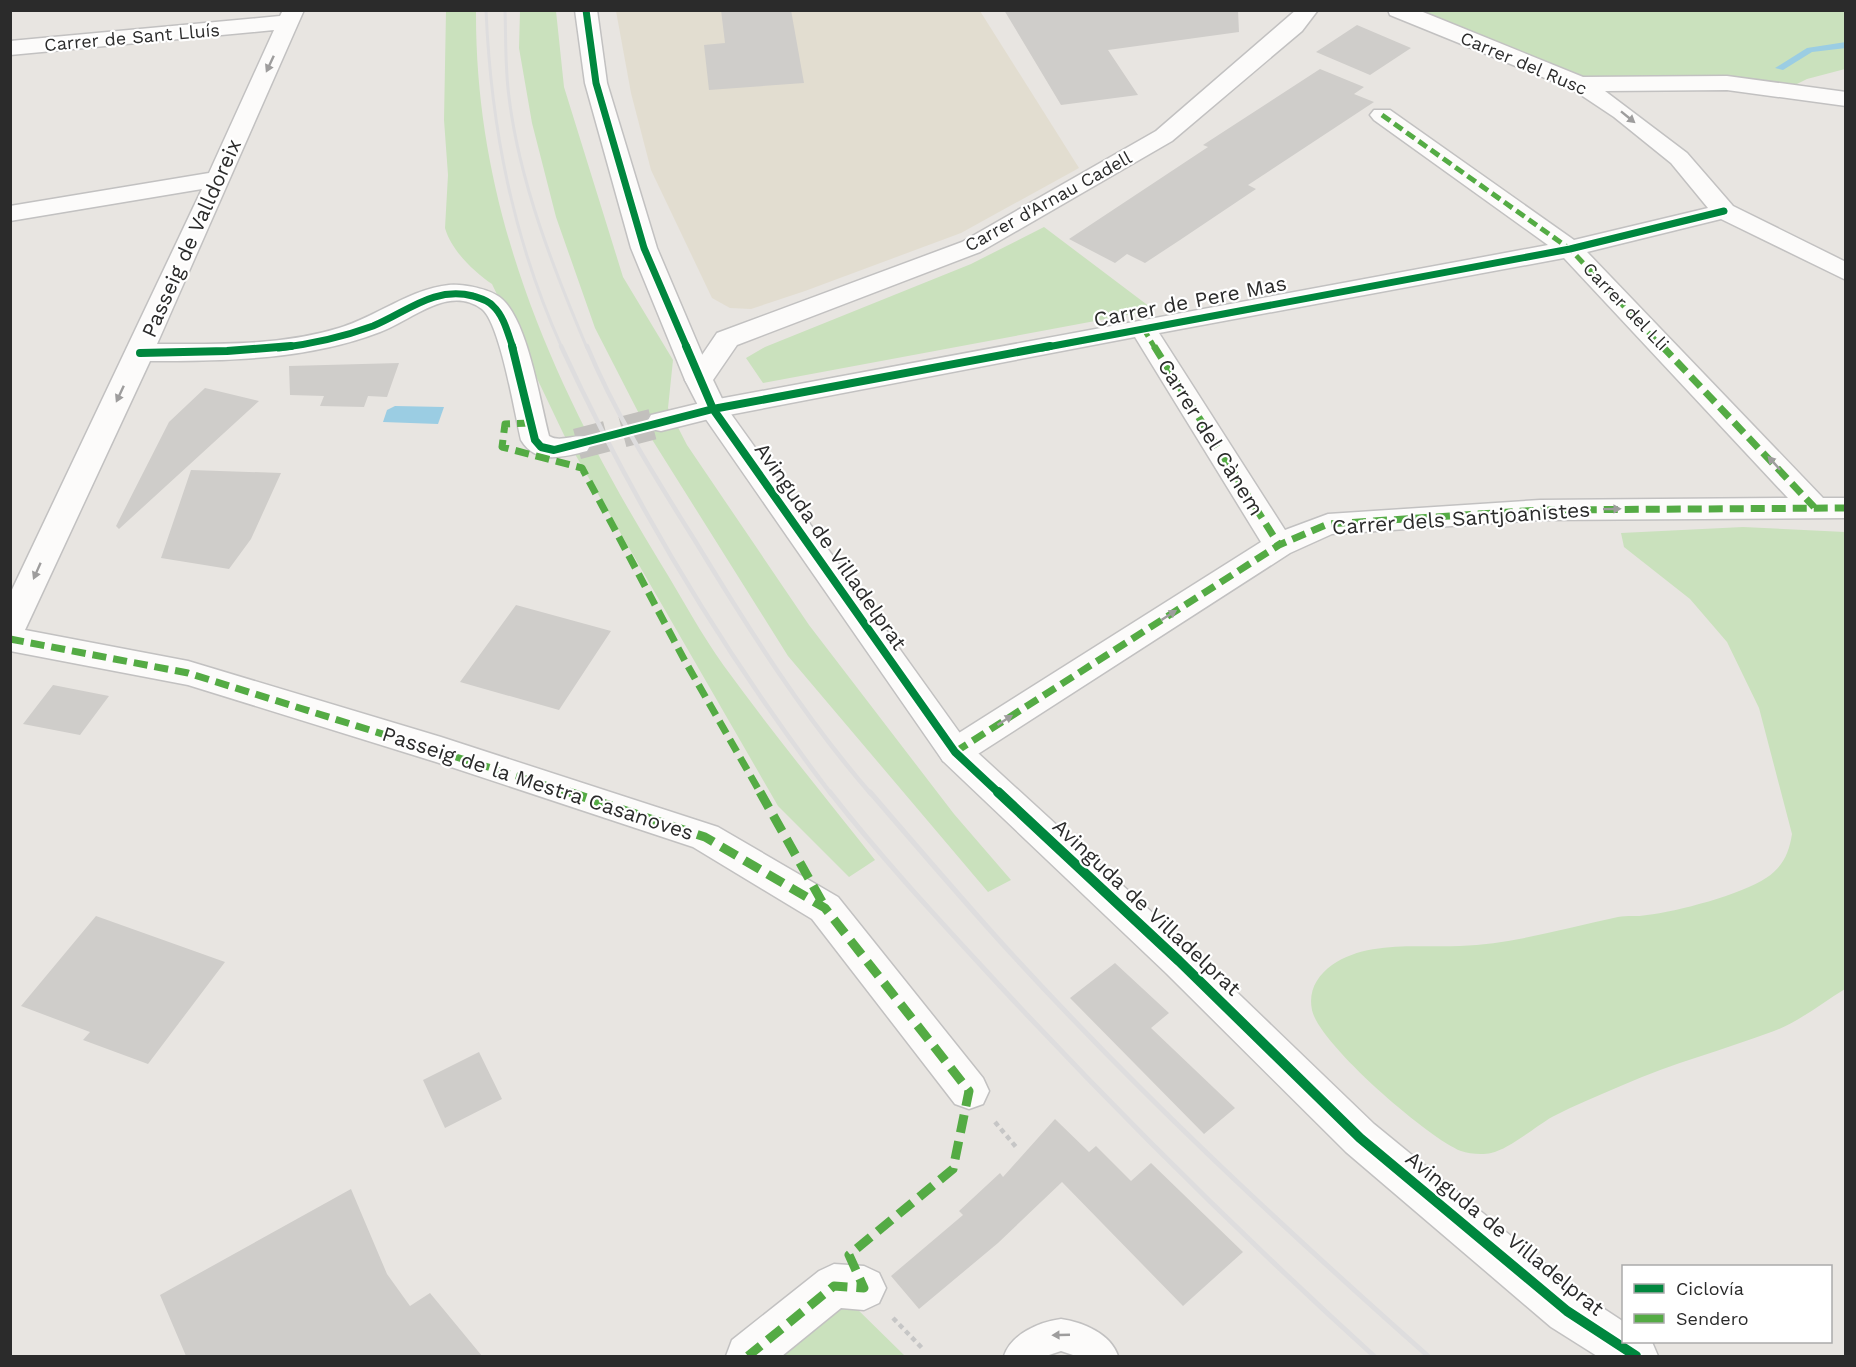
<svg xmlns="http://www.w3.org/2000/svg" width="1856" height="1367" viewBox="0 0 1856 1367" font-family="'Work Sans',sans-serif">
  <style>
    .education { fill: #e2ddd0 }
    .green { fill: #cae1bd }
    .water { fill: #9bcde3 }
    .lines { fill: none; stroke-linecap: round; stroke-linejoin: round }
    .stream { fill: #9bcde3; fill-rule: evenodd }
    .building { fill: #cfcdca }
    .minor-tunnel { stroke: #c2c0bd; stroke-width: 31; stroke-dasharray: 31 16; stroke-linecap: butt }
    .service-casing { stroke: #c2c1c1; stroke-width: 3 }
    .pedestrian-casing { stroke: #c2c1c1; stroke-width: 3 }
    .minor-casing { stroke: #c2c1c1; stroke-width: 3 }
    .tertiary-casing { stroke: #c2c1c1; stroke-width: 3 }
    .path { stroke: #c6c6c6; stroke-width: 4.5; stroke-dasharray: 5 4; stroke-linecap: butt }
    .service { fill: #fcfbfa; fill-rule: evenodd }
    .pedestrian { fill: #fcfbfa; fill-rule: evenodd }
    .minor { fill: #fcfbfa; fill-rule: evenodd }
    .tertiary { fill: #fcfbfa; fill-rule: evenodd }
    .rail-far2 { stroke: #deddde; stroke-width: 3 }
    .rail-far1 { stroke: #deddde; stroke-width: 4.5 }
    .rail { stroke: #deddde; stroke-width: 5 }
    .quiet-far2 { stroke: #54ab44; stroke-width: 5; stroke-dasharray: 10 5; stroke-linecap: butt }
    .quiet-far1 { stroke: #54ab44; stroke-width: 7; stroke-dasharray: 14 7; stroke-linecap: butt }
    .quiet { stroke: #54ab44; stroke-width: 9; stroke-dasharray: 18 9; stroke-linecap: butt }
    .cycleway-far2-casing { stroke: #fff; stroke-width: 10 }
    .cycleway-far1-casing { stroke: #fff; stroke-width: 12 }
    .cycleway-casing { stroke: #fff; stroke-width: 14 }
    .cycleway-far2 { stroke: #00873e; stroke-width: 7 }
    .cycleway-far1 { stroke: #00873e; stroke-width: 8 }
    .cycleway { stroke: #00873e; stroke-width: 10 }
    .oneway { fill: #9e9d9d }
    .labels { text-anchor: middle; dominant-baseline: central; stroke-width: 4.5; stroke-linejoin: round; paint-order: stroke }
    .far-street-label { font-size: 18px; fill: #2b2b2b; stroke: #fff }
    .street-label { font-size: 21px; fill: #2b2b2b; stroke: #fff }
  </style>
  <rect width="100%" height="100%" fill="#e8e5e1"/>
  <!-- education -->
  <path class="education" d="M616,11H980L1079,168L961,233L805,291L751,309L730,308L712,298L651,170L631,93Z"/>
  <!-- green -->
  <path class="green" d="M446,11H476C475,216 556,392 661,564C682,598 701,634 724,666C772,732 824,796 875,860L849,877L778,806L564,435L492,284C474,272 451,250 445,228L448,175L444,120Z
    M520,11H556L564,87L623,277L673,360L668,408L687,445L809,625L954,814L1011,880L988,892L788,656L653,441L595,328L556,217L532,123L519,48Z
    M1398,11H1845V69L1807,79L1785,90L1580,84Z
    M1044,227L1154,310L763,383L746,358L765,347L971,264Z
    M1743,527L1845,532V989C1822,1003 1800,1021 1774,1031C1724,1050 1672,1063 1623,1085C1600,1095 1575,1105 1552,1117C1535,1127 1509,1149 1491,1153C1483,1155 1469,1154 1461,1151C1428,1138 1319,1044 1312,1010C1308,991 1317,976 1332,965C1368,940 1419,948 1460,946C1514,944 1565,928 1618,917C1627,915 1637,917 1647,915C1676,912 1743,894 1766,878C1783,867 1789,853 1792,834L1759,708L1727,642L1690,599L1624,547L1621,533Z
    M851,1303L905,1356H768L828,1305Z"/>
  <!-- water -->
  <path class="water" d="M395,406L444,407L438,424L383,422L387,410Z"/>
  <g class="lines">
    <!-- stream -->
    <path class="stream" d="M1846,42V48L1812,52L1783,70L1775,68L1807,48Z"/>
  </g>
  <!-- building -->
  <path class="building" d="M721,10H791L804,83L709,90L704,45L725,43Z
    M1004,10H1238L1239,32L1108,50L1138,95L1061,105Z
    M1357,25L1411,48L1370,75L1316,52Z
    M1320,69L1364,87L1354,94L1374,102L1248,185L1256,189L1180,240L1145,263L1127,254L1115,263L1069,239L1208,147L1203,145Z
    M399,363L387,397L368,396L364,407L320,406L324,396L290,395L289,366Z
    M205,388L259,401L119,529L116,526L169,422Z
    M191,470L281,473L251,539L229,569L161,558Z
    M516,605L611,631L559,710L460,682Z
    M53,685L109,696L80,735L23,724Z
    M96,916L225,962L148,1064L83,1040L90,1032L21,1006Z
    M1115,963L1169,1013L1151,1028L1235,1108L1204,1134L1070,998Z
    M479,1052L502,1099L445,1128L423,1080Z
    M1055,1119L1089,1152L1096,1146L1131,1181L1151,1163L1243,1252L1183,1306L1062,1182L998,1243L919,1309L891,1276L963,1215L959,1211L1000,1173L1003,1177Z
    M351,1189L387,1274L410,1306L430,1293L482,1356H186L160,1295Z"/>
  <g class="lines">
    <!-- minor-tunnel -->
    <path class="minor-tunnel" d="M577,444L661,422"/>
    <!-- service casing -->
    <g class="service-casing">
      <path id="service" d="M1061,1319C1083,1322 1111,1334 1118,1356H1076L1061,1351L1046,1356H1004C1011,1334 1039,1322 1061,1319Z"/>
    </g>
    <!-- pedestrian casing -->
    <g class="pedestrian-casing">
      <path id="pedestrian" d="M834,1264L864,1266L879,1273L886,1288L879,1303L864,1310L841,1308L782,1356H726L732,1340L819,1271Z"/>
    </g>
    <!-- minor casing -->
    <g class="minor-casing">
      <path id="minor" d="M283,10H304L157,344C217,344 281,346 339,328C376,317 410,289 449,285C464,284 491,289 502,299C528,322 540,402 549,436C560,443 574,434 587,437L591,444L587,451C563,457 536,465 521,440C515,415 500,323 482,309C448,284 411,321 380,332C307,360 227,361 150,361L25,630L188,661L441,737L718,827L838,897L983,1078L989,1091L983,1104L969,1109L955,1104L812,919L693,847L436,762L188,685L10,651V594L202,189L10,221V206L209,173L274,30L10,55V41L280,16Z
        M575,10H597L607,83L657,248L713,380L709,386L699,389L689,386L685,380L631,248L585,83Z
        M1388,10H1418L1583,77L1727,76L1846,92V106L1727,90L1605,91L1687,153L1733,206L1846,262V280L1721,219L1587,252L1823,498H1846V518L1540,520L1332,534L1290,553L967,761L955,765L943,761L938,752L943,743L1261,542L1135,337L713,418L661,431L651,429L647,422L651,415L713,400L1548,245L1374,120L1370,115L1374,110H1390L1574,240L1708,208L1671,163L1614,117L1572,89L1390,15ZM1564,258L1788,498L1540,500L1328,514L1285,530L1159,333Z"/>
    </g>
    <!-- tertiary casing -->
    <g class="tertiary-casing">
      <path id="tertiary" d="M1296,10H1318L1302,31L1172,141L980,252L737,345L713,380L726,407L967,743L1192,949L1374,1124L1583,1295L1624,1322V1342H1652L1658,1356H1597L1551,1327L1346,1152L1166,973L943,761L703,415L685,380L717,333L962,242L1156,131Z"/>
    </g>
    <!-- path -->
    <path class="path" d="M995,1122L1016,1147
      M893,1318L922,1348"/>
    <!-- service -->
    <use href="#service" class="service"/>
    <!-- pedestrian -->
    <use href="#pedestrian" class="pedestrian"/>
    <!-- minor -->
    <use href="#minor" class="minor"/>
    <!-- tertiary -->
    <use href="#tertiary" class="tertiary"/>
    <!-- rail-far2 -->
    <path class="rail-far2" d="M486,10C491,128 513,239 562,348
      M505,10C506,39 505,69 509,97C519,181 554,270 587,348"/>
    <!-- rail-far1 -->
    <path class="rail-far1" d="M561,346C634,504 725,655 831,794
      M587,346C616,416 657,480 697,544C750,631 804,717 871,794"/>
    <!-- rail -->
    <path class="rail" d="M830,792C883,860 942,923 1000,986C1120,1115 1244,1238 1374,1356
      M870,792C912,841 955,891 998,939C1132,1087 1279,1224 1428,1356"/>
    <!-- quiet-far2 -->
    <path class="quiet-far2" d="M1382,115L1570,249L1663,348
      M1143,328L1155,348"/>
    <!-- quiet-far1 -->
    <path class="quiet-far1" d="M1154,346L1279,545
      M1662,346L1814,507
      M531,423L505,424L502,447L582,468L685,661L761,794
      M10,639L188,673L574,794
      M955,752L1279,545L1328,524L1540,510L1846,508"/>
    <!-- quiet -->
    <path class="quiet" d="M569,792L705,837L825,908L969,1091L953,1169L849,1255L864,1288L834,1286L748,1356
      M760,792L825,907"/>
    <!-- cycleway-far2 casing -->
    <g class="cycleway-far2-casing">
      <path id="cycleway-far2" d="M586,10L596,83L644,248L687,348
        M279,348C311,344 343,337 373,326C407,312 434,286 473,296C479,298 488,300 493,306C504,316 508,334 513,348
        M1042,348L1570,249L1724,211"/>
    </g>
    <!-- cycleway-far1 casing -->
    <g class="cycleway-far1-casing">
      <path id="cycleway-far1" d="M512,346L535,440L541,447L554,450L713,409L1050,346
        M686,346L713,409L955,752L1000,794
        M140,353L227,351L291,346"/>
    </g>
    <!-- cycleway casing -->
    <g class="cycleway-casing">
      <path id="cycleway" d="M998,792L1179,961L1360,1138L1567,1311L1636,1356"/>
    </g>
    <!-- cycleway-far2 -->
    <use href="#cycleway-far2" class="cycleway-far2"/>
    <!-- cycleway-far1 -->
    <use href="#cycleway-far1" class="cycleway-far1"/>
    <!-- cycleway -->
    <use href="#cycleway" class="cycleway"/>
  </g>
  <!-- one-way arrows -->
  <defs><path id="oneway-solid" d="M-6-.8H1V-3.2L6.5 0L1 3.2V.8H-6Z" transform="scale(1.5)"/></defs>
  <g class="oneway">
    <use href="#oneway-solid" transform="translate(270 64) rotate(115)"/>
    <use href="#oneway-solid" transform="translate(1628 117) rotate(39)"/>
    <use href="#oneway-solid" transform="translate(120 394) rotate(115)"/>
    <use href="#oneway-solid" transform="translate(1774 463) rotate(-132)"/>
    <use href="#oneway-solid" transform="translate(1612 509) rotate(-1)"/>
    <use href="#oneway-solid" transform="translate(37 571) rotate(114)"/>
    <use href="#oneway-solid" transform="translate(1169 615) rotate(-33)"/>
    <use href="#oneway-solid" transform="translate(1005 720) rotate(-33)"/>
    <use href="#oneway-solid" transform="translate(1061 1335) rotate(178)"/>
  </g>
  <g class="labels">
    <!-- far-street labels -->
    <g class="far-street-label">
      <text transform="translate(132 37) rotate(-5)">Carrer de Sant Lluís</text>
      <text transform="translate(1524 63) rotate(23)">Carrer del Rusc</text>
      <text transform="translate(1048 201) rotate(-29)">Carrer d'Arnau Cadell</text>
      <text transform="translate(1626 306) rotate(46)">Carrer del Lli</text>
    </g>
    <!-- street labels -->
    <g class="street-label">
      <text transform="translate(191 238) rotate(-66)">Passeig de Valldoreix</text>
      <text transform="translate(1190 301) rotate(-11)">Carrer de Pere Mas</text>
      <text transform="translate(1211 437) rotate(58)">Carrer del Cànem</text>
      <text transform="translate(1461 518) rotate(-4)">Carrer dels Santjoanistes</text>
      <text transform="translate(831 546) rotate(55)">Avinguda de Villadelprat</text>
      <text transform="translate(538 783) rotate(18)">Passeig de la Mestra Casanoves</text>
      <text transform="translate(1147 907) rotate(43)">Avinguda de Villadelprat</text>
      <text transform="translate(1505 1233) rotate(39)">Avinguda de Villadelprat</text>
    </g>
  </g>
  <!-- border -->
  <rect width="1856" height="1367" fill="none" stroke="#2b2b2b" stroke-width="24"/>
  <!-- legend -->
  <rect x="1622" y="1265" width="210" height="78" fill="#ffffff" stroke="#aaaaaa" stroke-width="1.5"/>
  <rect x="1634" y="1284" width="30" height="9" fill="#00873e" stroke="#aaaaaa" stroke-width="1.5"/>
  <text x="1676" y="1295" font-size="18" fill="#2b2b2b">Ciclovía</text>
  <rect x="1634" y="1314" width="30" height="9" fill="#54ab44" stroke="#aaaaaa" stroke-width="1.5"/>
  <text x="1676" y="1325" font-size="18" fill="#2b2b2b">Sendero</text>
</svg>
